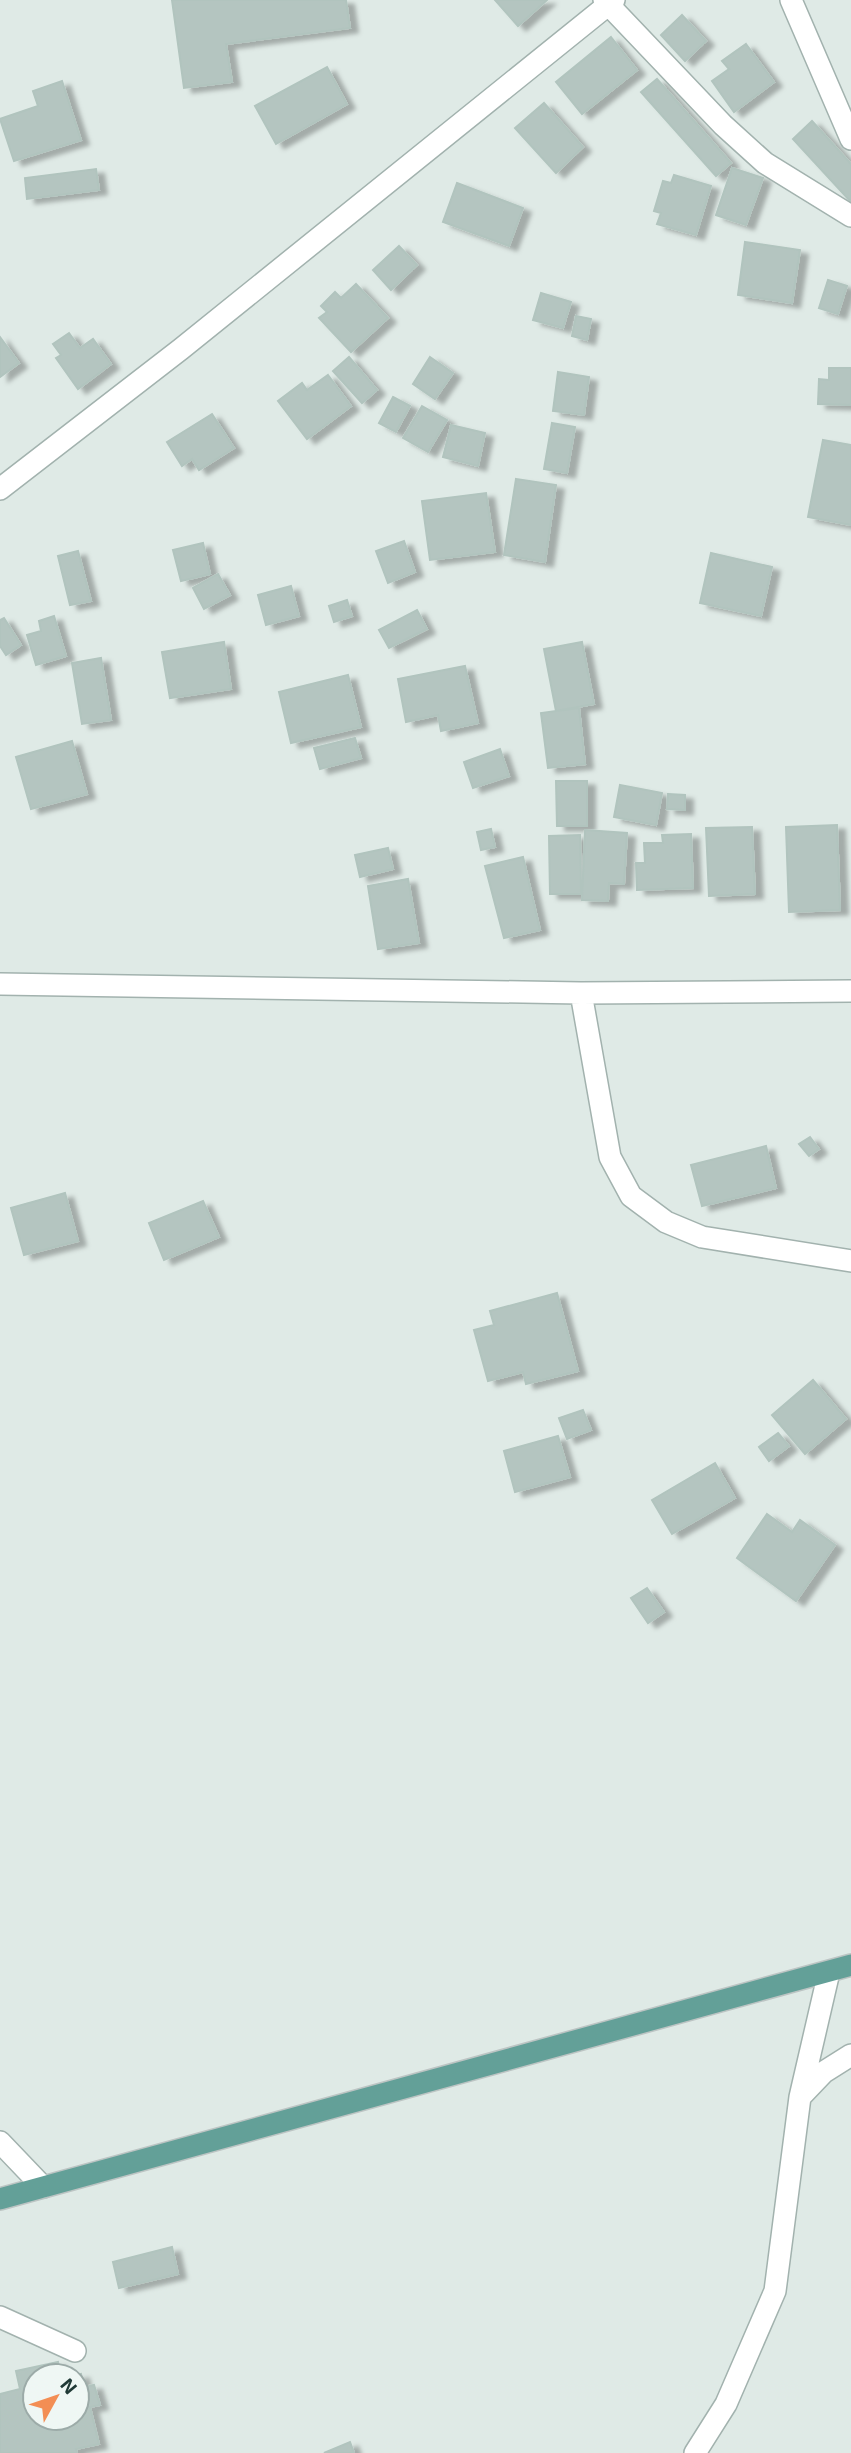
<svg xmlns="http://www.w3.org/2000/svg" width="851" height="2453" viewBox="0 0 851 2453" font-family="'Exo 2',sans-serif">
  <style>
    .building { fill: #b4c5c0; stroke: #b1c4be; stroke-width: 2; filter: url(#shadow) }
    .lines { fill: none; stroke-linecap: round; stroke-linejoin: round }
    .minor-casing { stroke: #a2b2ae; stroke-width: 24 }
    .major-casing { stroke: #bcc4c3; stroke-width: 24 }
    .minor { stroke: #fff; stroke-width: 21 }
    .major { stroke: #63a098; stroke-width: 21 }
  </style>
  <defs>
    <filter id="shadow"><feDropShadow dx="8" dy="4.5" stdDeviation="2" flood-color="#0004"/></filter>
  </defs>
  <rect width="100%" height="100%" fill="#dfeae6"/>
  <!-- building -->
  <path class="building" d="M172,0H346L350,28L226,44L232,82L184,88Z
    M495,0H547L518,26Z
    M682,15L706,41L685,61L661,35Z
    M611,37L637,70L582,114L556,82Z
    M746,44L774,82L734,112L712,81L729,69L722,61Z
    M327,67L347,104L276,144L255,106Z
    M657,79L731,163L716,176L641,92Z
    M62,81L81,140L14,161L0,119L38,106L33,91Z
    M544,103L583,147L556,173L515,128Z
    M812,121L851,164V202L793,139Z
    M732,168L763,178L746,225L716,215Z
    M96,169L99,190L27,199L25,178Z
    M674,175L711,186L696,235L657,224L661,213L654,211L663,181L671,183Z
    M457,183L523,208L509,246L443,222Z
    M745,242L800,250L792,303L738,295Z
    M399,246L417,265L391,290L373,270Z
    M828,280L847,286L838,314L819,308Z
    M356,284L388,318L351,352L319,318L327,312L321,306L335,292L341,298Z
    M541,293L571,302L563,328L533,320Z
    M576,316L591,319L587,340L572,336Z
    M69,333L80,348L93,339L111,364L78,389L56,358L61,355L53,344Z
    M0,337L19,363L0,377Z
    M349,357L377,390L362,403L333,371Z
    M430,357L453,373L435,399L413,384Z
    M829,368H851V405L818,404L819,379L829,380Z
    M558,372L589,377L584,415L553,411Z
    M328,375L351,406L307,439L278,401L302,383L307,390Z
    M393,397L410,406L396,432L379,423Z
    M422,406L447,420L428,452L403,438Z
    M212,414L234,448L199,470L192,459L182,466L167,442Z
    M552,423L575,427L567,473L544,469Z
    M451,425L485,433L478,466L443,457Z
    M823,440L851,445V525L808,517Z
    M516,479L556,485L545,562L504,555Z
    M486,493L495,552L430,560L422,501Z
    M404,541L415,572L388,583L376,551Z
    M203,543L210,574L181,581L173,550Z
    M78,551L91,601L70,605L58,556Z
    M711,553L772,567L761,616L700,603Z
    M218,574L230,595L204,609L193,588Z
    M291,586L299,616L266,625L258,595Z
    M347,600L352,616L334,622L329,606Z
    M417,610L427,629L389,648L379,630Z
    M54,616L66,656L36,665L27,635L41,631L39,621Z
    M4,618L21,645L6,655L0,646V620Z
    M224,642L231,689L170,698L162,652Z
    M582,642L594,704L556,711L544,649Z
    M101,658L111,720L82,724L72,663Z
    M465,666L478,723L441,731L438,715L406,722L398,679Z
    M348,675L361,727L291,743L279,692Z
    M579,708L585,764L548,768L541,713Z
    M355,738L361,758L320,769L314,748Z
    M72,741L87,794L31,809L16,757Z
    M500,749L509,776L473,788L464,762Z
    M556,781H587V826H557Z
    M620,785L662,793L656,825L614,817Z
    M668,794L685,795V810L667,809Z
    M837,825L840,910L789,912L786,827Z
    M752,827L755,894L709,896L706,828Z
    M491,829L495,847L481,850L477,832Z
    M585,830L627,833L624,884L609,883L608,901L582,900Z
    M691,834L693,888L637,890L636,863H645L644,843H663L662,835Z
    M580,835L581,894H550L549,836Z
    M388,848L393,869L360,877L355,855Z
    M523,857L540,930L504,938L485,866Z
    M408,879L419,943L378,949L368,886Z
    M810,1137L819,1149L809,1156L799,1144Z
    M766,1146L776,1188L702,1206L691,1165Z
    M65,1193L78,1241L24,1255L11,1208Z
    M203,1201L219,1237L164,1260L149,1223Z
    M557,1293L578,1371L526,1384L523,1372L488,1381L474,1330L494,1325L490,1311Z
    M813,1380L846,1419L805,1454L772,1415Z
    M583,1410L591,1430L567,1439L559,1418Z
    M778,1433L789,1446L769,1461L759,1447Z
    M558,1436L570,1477L515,1492L504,1451Z
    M715,1463L735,1498L672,1534L652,1500Z
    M767,1514L792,1532L800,1520L835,1545L796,1601L737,1558Z
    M647,1588L664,1612L648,1623L631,1598Z
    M172,2247L178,2274L119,2288L113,2262Z
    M58,2362L61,2376H35V2418H77V2376H72L81,2374L84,2387L94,2385L100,2405L90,2407L99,2444L76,2449L77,2453H0V2394L20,2389L16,2371Z
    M350,2442L354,2453H324Z"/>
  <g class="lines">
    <!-- minor casing -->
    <g class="minor-casing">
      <path id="minor" d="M604,0L723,125L765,163L851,216
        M791,0L851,139
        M0,489L181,349L614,0
        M0,984L581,993L851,991
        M581,993L610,1157L631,1196L666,1222L702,1237L851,1261
        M802,2095L824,2072L851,2055
        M0,2142L43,2187
        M0,2317L75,2351
        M695,2453L726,2404L775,2291L800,2097L829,1972"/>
    </g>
    <!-- major casing -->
    <g class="major-casing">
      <path id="major" d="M0,2199L851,1965"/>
    </g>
    <!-- minor -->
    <use href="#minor" class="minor"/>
    <!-- major -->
    <use href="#major" class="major"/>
  </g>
  <!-- north arrow -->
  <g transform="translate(56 2397) rotate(50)"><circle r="33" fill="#eff7f4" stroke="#9caba8" stroke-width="2"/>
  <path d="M0-5L12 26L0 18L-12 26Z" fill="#f38e54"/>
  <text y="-10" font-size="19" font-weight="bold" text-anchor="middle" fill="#203a36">N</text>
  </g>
</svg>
